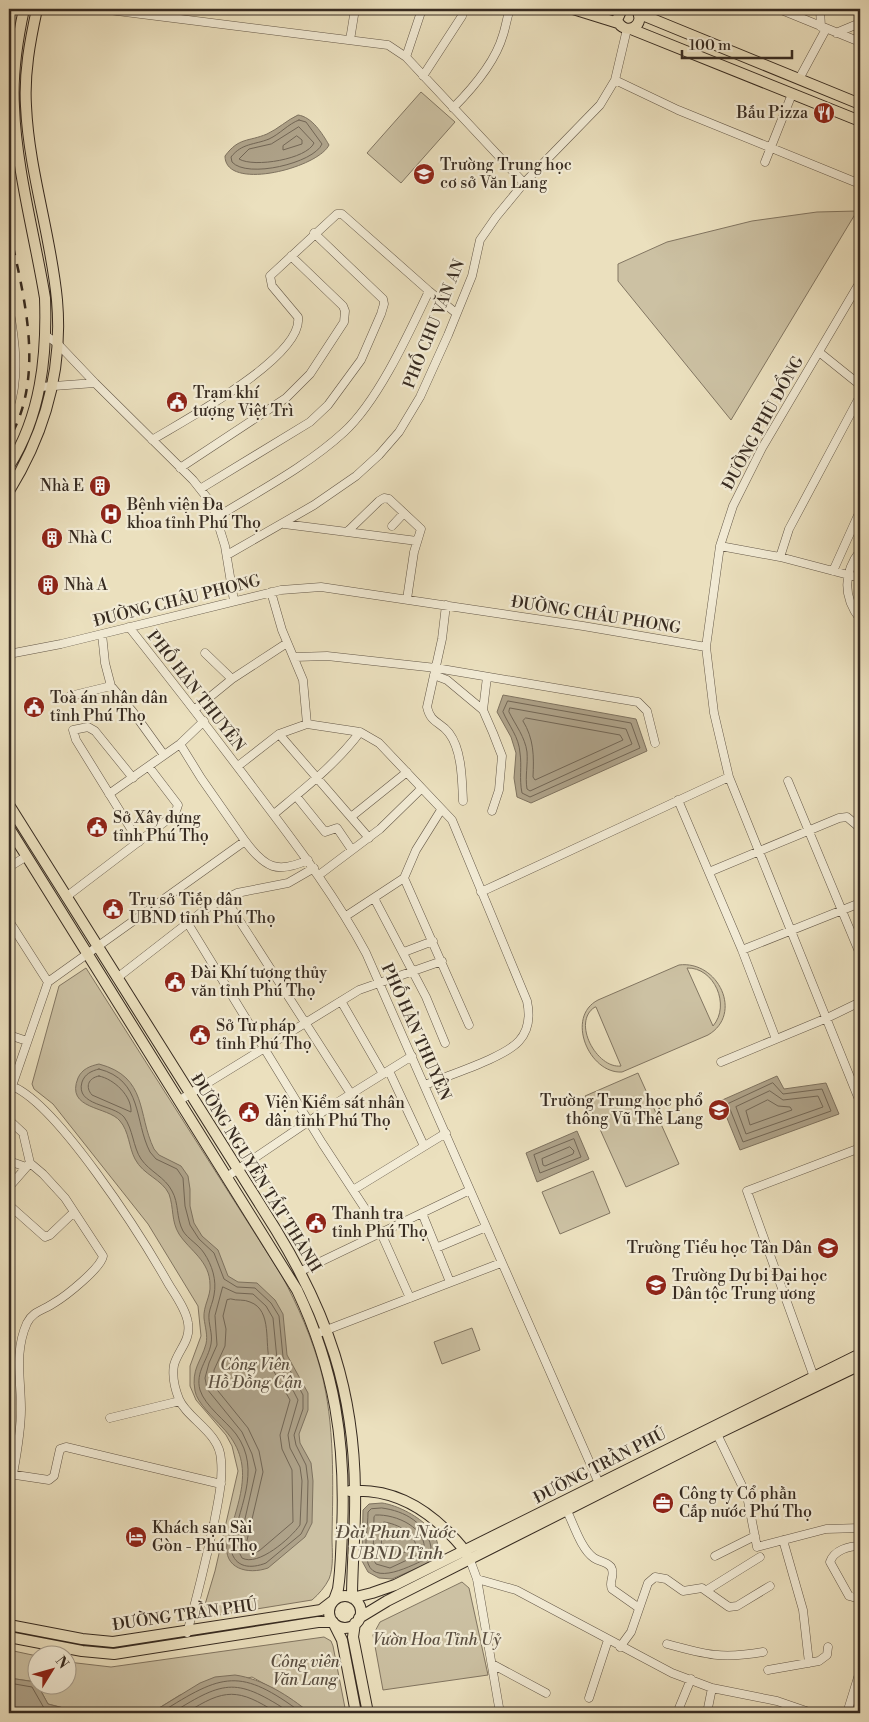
<svg xmlns="http://www.w3.org/2000/svg" width="869" height="1722" viewBox="0 0 869 1722" font-family="'Libre Bodoni',serif">
  <style>
    .green { fill: #ccc1a3; stroke: #827662; fill-rule: evenodd }
    .water { fill: #aea289; stroke: #7e725f }
    .lines { fill: none; stroke-linecap: round; stroke-linejoin: round }
    .shore { stroke: #726655; stroke-width: 1 }
    .minor-casing { stroke: #645848; stroke-width: 9 }
    .major-casing { stroke: #372b21; stroke-width: 12 }
    .minor { stroke: #f2ebd5; stroke-width: 8 }
    .major { stroke: #ebe0be; stroke-width: 10 }
    .rail { stroke: #372b21; stroke-width: 2.5; stroke-dasharray: 9 9; stroke-linecap: butt }
    .labels { text-anchor: middle; dominant-baseline: central; stroke-width: 4.5; stroke-linejoin: round; paint-order: stroke }
    .poi-label { font-size: 16px; fill: #372b21; stroke: #f2ebd5; text-anchor: start }
    .street-label { font-size: 16px; fill: #372b21; stroke: #f2ebd5 }
    .park-label { font-size: 16px; font-style: italic; fill: #5c5042; stroke: #f2ebd5 }
    .water-label { font-size: 18px; font-style: italic; fill: #5b4f40; stroke: #f2ebd5 }
  </style>
  <rect width="100%" height="100%" fill="#ebe0be"/>
  <filter id="stains"><feTurbulence type="fractalNoise" baseFrequency=".004" numOctaves="4"/><feColorMatrix values="0 0 0 0 .2 0 0 0 0 .09 0 0 0 0 .02 0 0 0 .5 -.17"/></filter>
  <radialGradient id="worn" r=".72"><stop offset=".6" stop-color="#630" stop-opacity="0"/><stop offset="1" stop-color="#630" stop-opacity=".3"/></radialGradient>
  <!-- green -->
  <path class="green" d="M421,92L455,122L401,183L367,153Z
    M857,211L731,420L618,281V264L667,242L752,221L817,212Z
    M679,965C718,960 744,1014 708,1035L622,1072C589,1074 565,1017 598,1000ZM687,968C714,967 731,1005 713,1026ZM595,1007H596L621,1066C597,1069 571,1022 595,1007Z
    M86,968L282,1276C298,1306 312,1338 321,1371C335,1424 333,1483 332,1537C332,1550 334,1567 329,1579C325,1587 319,1594 312,1600L201,1618L215,1571L238,1471L232,1446L226,1435L196,1400L190,1386V1366L201,1336L198,1306L148,1224L53,1104L34,1089L32,1084L59,986Z
    M638,1073L679,1164L626,1187L585,1096Z
    M593,1171L610,1213L560,1234L542,1192Z
    M472,1328L480,1350L442,1364L434,1342Z
    M462,1582L469,1588L488,1675L383,1690L373,1635L380,1622Z
    M324,1637L331,1641L333,1646L346,1713H310L279,1692L252,1677L180,1695L151,1713H83L48,1704L36,1682L9,1678V1650L37,1656L38,1684H68V1662L111,1667Z"/>
  <!-- water -->
  <path class="water" d="M298,115C312,117 322,133 329,145C318,168 225,192 225,156C239,137 248,142 267,134C278,129 287,120 298,115Z
    M503,695L636,719L647,751L531,803L517,797L514,778L516,753L511,737L497,712Z
    M99,1064C148,1077 137,1114 154,1149L159,1155L181,1166L188,1176L190,1189V1206L194,1223L202,1236L218,1250L228,1276L238,1282L257,1283L275,1300L283,1314L287,1355L308,1393V1410L299,1434L300,1443L311,1463L313,1481L312,1523L305,1537L268,1568C248,1575 223,1569 227,1543C238,1500 258,1464 222,1427C214,1418 197,1403 195,1391C191,1369 201,1362 206,1344C208,1335 205,1327 204,1318C203,1306 211,1296 210,1285C210,1261 190,1251 179,1234C171,1221 174,1208 169,1194C162,1179 143,1175 135,1159C129,1148 129,1131 120,1121C108,1106 65,1110 78,1078C82,1069 90,1066 99,1064Z
    M777,1076L784,1089L826,1083L839,1114L740,1150L720,1101Z
    M577,1131L589,1159L537,1182L526,1153Z
    M382,1503C405,1506 456,1535 431,1562L392,1579L379,1578L368,1572L362,1561L363,1510L369,1504Z
    M235,1675C263,1679 289,1696 310,1713H151L200,1683L215,1677Z
    M9,1678L36,1682L48,1704L83,1713H9Z"/>
  <g class="lines">
    <!-- shore -->
    <path class="shore" d="M299,120L306,122L322,144C314,163 247,179 232,162L231,157C242,143 254,145 269,139C280,134 288,124 299,120Z
      M299,127L314,143C307,159 254,168 239,159L249,149L271,144Z
      M297,136L302,140V144L283,150V146Z
      M508,701L631,723L640,748L530,797L522,793C519,779 522,766 520,753C519,737 509,726 503,712Z
      M510,708L626,729L632,744L530,791L527,789C525,776 528,765 527,752C525,737 516,726 509,712Z
      M526,718L620,735L623,740L535,780L533,777C534,756 534,739 523,721Z
      M99,1069C143,1080 134,1121 150,1152L156,1159L177,1169L183,1178L185,1206L190,1225L199,1239L214,1253L224,1279L237,1287L255,1288L271,1303L279,1316L283,1357L303,1395V1409L294,1435L296,1445L306,1465L308,1481L307,1522L301,1534L266,1563C251,1569 235,1568 231,1550C237,1510 263,1471 236,1434C226,1421 205,1406 200,1390C195,1372 208,1360 211,1344C213,1333 208,1324 209,1314C210,1307 213,1302 214,1295C217,1280 212,1265 204,1253C198,1244 188,1239 183,1231C176,1218 179,1203 172,1191C165,1177 150,1172 141,1159C133,1147 133,1129 124,1117C113,1104 75,1106 82,1082C85,1074 91,1071 99,1069Z
      M99,1076C114,1079 132,1096 131,1112L92,1095C85,1087 88,1078 99,1076Z
      M773,1083L783,1094L822,1089L831,1111L743,1142L728,1104Z
      M770,1091L783,1100L818,1096L823,1107L746,1134L736,1107Z
      M768,1100L778,1106L790,1107L792,1110L750,1125L746,1111Z
      M574,1139L581,1157L540,1173L534,1155Z
      M570,1147L574,1151L573,1154L545,1166L543,1165L542,1159Z
      M223,1287L236,1293L253,1294L266,1306L273,1318L277,1359L298,1400L288,1435L290,1448L300,1467L302,1481L300,1525C291,1538 258,1567 242,1558L238,1550L256,1470L252,1454L242,1432L207,1389L205,1378L209,1363L217,1345L215,1316Z
      M231,1299C237,1301 244,1299 250,1302C273,1310 264,1345 270,1362C275,1376 283,1387 290,1400L280,1435L282,1449L292,1470L293,1522L259,1551L252,1553L245,1549L263,1472L259,1451L248,1428L214,1386V1370L225,1346L226,1329L223,1316L227,1300Z
      M382,1508C405,1511 426,1523 431,1547L428,1558C414,1564 371,1589 367,1559C364,1545 368,1527 368,1512L371,1509Z
      M376,1515C396,1514 428,1528 424,1552L390,1568L376,1564L373,1559L374,1517Z
      M384,1522C398,1524 415,1533 416,1547L388,1560L381,1558L382,1525Z
      M9,1683L32,1687L44,1708L64,1713
      M160,1713C223,1673 240,1667 302,1713
      M172,1713C226,1679 237,1678 291,1713
      M186,1713C225,1688 238,1688 277,1713"/>
    <!-- minor casing -->
    <g class="minor-casing">
      <path id="minor" d="M101,9L388,45L406,57
        M422,9L406,57L524,183
        M779,9L860,42
        M820,9L821,27
        M836,33L860,23
        M350,40L355,9
        M423,76L462,16
        M799,79L826,29
        M615,80L678,110L860,184
        M453,108C473,88 495,63 503,35C506,26 507,17 510,9
        M765,162L792,94
        M9,307C15,341 20,376 9,409
        M45,335L57,343L95,383
        M819,352L860,385
        M40,387L95,383L193,480L212,504L225,546L234,601
        M152,440C183,421 304,357 298,317L272,286L270,276L337,214H342L429,291L456,313
        M180,468L286,398L310,374L344,322L345,311L343,306L291,256
        M200,489L310,422L328,405L361,360L381,314L384,304L383,299L314,233
        M217,517C259,491 307,466 344,432C378,401 409,333 429,291
        M284,524L347,532L379,501L384,498L389,499L421,529L414,552L407,599
        M392,526L404,513
        M347,532L417,541
        M720,546L780,557L860,578
        M860,551C843,573 843,597 860,619
        M227,555L314,505L356,476L379,455L399,432L420,397L448,335L472,276L480,240L496,217L524,183L600,105L615,80L627,29
        M780,557L789,529L860,396
        M833,571L860,511
        M271,592L282,630L303,680L307,724L360,732L379,743L452,820L527,1001C530,1015 530,1029 519,1041C504,1058 448,1075 425,1085
        M446,605L442,639L427,707C431,724 440,721 449,733C462,750 462,780 463,801
        M129,627C175,685 220,743 264,802C301,851 337,899 366,953L601,1488
        M102,634L105,663L111,686L133,712L164,755
        M706,647L720,546L733,506L762,448L860,282
        M205,653L232,679
        M9,654L61,644L281,590L321,587L583,626L706,647L714,713L729,777L860,1102
        M295,657L327,656L436,668L638,702L647,711L655,743
        M434,675L447,680L483,710L493,733L502,756L499,790L492,811
        M70,696L111,686
        M194,710L232,679L287,643
        M483,710L487,677
        M279,734L369,838
        M180,744L201,778L245,841
        M238,766L279,734L307,724
        M133,778L95,731L88,727L73,730L76,740L139,842
        M788,781L860,954
        M109,794L180,744L204,721
        M296,796L325,832L337,828L352,850
        M678,800L742,950L776,1039
        M441,810L416,850L404,878L469,1025
        M274,814C305,788 336,764 360,732
        M351,817L407,772
        M9,867L27,856
        M709,872L839,818L847,817L860,828
        M319,875L380,829L421,789
        M481,892L729,777
        M66,897L175,814L178,805L149,767
        M225,898L351,1094
        M374,898L426,997L445,1043
        M346,916L404,878
        M9,921L48,982
        M187,922L322,1143L381,1233L410,1298
        M742,950L860,903
        M404,952L433,941
        M117,978L207,908L237,893L288,883L314,868
        M341,1001L383,1074
        M9,1035L27,1041
        M721,1062L827,1018L860,1002
        M389,1071L424,1146
        M9,1085C55,1099 143,1239 168,1283C175,1295 186,1309 188,1323C191,1341 178,1350 174,1365C172,1376 175,1389 179,1399C187,1419 220,1432 221,1460C223,1481 218,1502 214,1523C206,1560 197,1597 187,1633
        M12,1086L48,982L245,841C265,868 277,874 308,860
        M180,1100L359,990L442,961
        M9,1120L23,1133L30,1163
        M9,1161L26,1167
        M228,1176L330,1107L412,1056
        M9,1187L30,1163L43,1174L65,1198L103,1256C101,1268 66,1296 54,1303C44,1310 33,1311 27,1323C14,1352 21,1379 21,1409C21,1431 17,1452 13,1474
        M353,1190L446,1133
        M9,1205L45,1237L50,1235L73,1213
        M422,1213L450,1282
        M436,1248L486,1227
        M301,1271L470,1190
        M316,1334L501,1263
        M815,1380L747,1191L860,1148
        M110,1418L180,1401
        M715,1430L747,1496L757,1547L826,1529L860,1528
        M9,1474L49,1480L54,1476L60,1449L66,1447L221,1484
        M567,1511C574,1525 581,1549 594,1558C600,1562 606,1561 611,1567C616,1575 608,1582 612,1589L639,1608
        M783,1540L803,1610L809,1663
        M860,1546C849,1546 834,1550 830,1562L849,1596L860,1599
        M715,1556L755,1536
        M470,1560L477,1579L500,1713
        M477,1579L516,1590L672,1673L712,1688L777,1701L812,1713
        M707,1590L760,1557
        M667,1644C707,1655 722,1659 763,1652
        M620,1647L631,1632L648,1583L655,1577L666,1579L683,1591L702,1588L729,1607L737,1606L770,1586
        M492,1664L546,1693
        M768,1670L819,1661L827,1655L828,1647
        M589,1698L608,1640
        M677,1713L691,1679
        M707,1713L712,1688
        M847,1713L860,1671"/>
    </g>
    <!-- major casing -->
    <g class="major-casing">
      <path id="major" d="M573,9L618,23
        M622,9L617,20C625,38 648,25 636,9
        M640,14L860,104
        M631,29L860,121
        M9,466C41,416 47,356 45,298C35,237 16,168 14,107C12,74 17,41 24,9
        M9,491C45,433 63,369 57,300C51,235 29,172 26,106C24,73 30,41 37,9
        M9,805L276,1230C328,1315 354,1391 355,1491C356,1527 352,1562 352,1598L372,1593L395,1585L860,1354
        M9,828L297,1290C335,1370 346,1443 342,1532C341,1551 341,1570 338,1589L334,1600L321,1610L113,1642L82,1639L9,1625
        M350,1491C390,1488 423,1506 450,1534C456,1540 463,1547 467,1555
        M329 1612a16 16 0 1 1 32 0a16 16 0 1 1-32 0Z
        M359,1618L387,1601L717,1434L860,1365
        M355,1623L353,1637L368,1713
        M9,1637L82,1651L114,1654L318,1622H333L342,1640L356,1713"/>
    </g>
    <!-- minor -->
    <use href="#minor" class="minor"/>
    <!-- major -->
    <use href="#major" class="major"/>
    <!-- rail -->
    <path class="rail" d="M9,229C24,296 46,376 9,439"/>
  </g>
  <!-- icons -->
  <defs>
    <g id="restaurant-disc" transform="scale(1.125)"><circle r="9.5" fill="#8f2418" stroke="#f2ebd5"/><path d="M-5-6h1v4h1v-4h1v4h1v-4h1v5L-1.5 .5V6h-2V.5L-5-1ZM5-6V6H3V1.5H1.5Q1.5-4 5-6Z" fill="#fff"/></g>
    <g id="school-disc" transform="scale(1.125)"><circle r="9.5" fill="#8f2418" stroke="#f2ebd5"/><path d="M0-5L7-2L0 1L-7-2ZM-4 1L0 2.5L4 1V4Q0 6-4 4Z" fill="#fff"/></g>
    <g id="civic-disc" transform="scale(1.125)"><circle r="9.5" fill="#8f2418" stroke="#f2ebd5"/><path d="M-.6-6.5H3V-4.5H.6V-3L4-1V1h2V6H-6V1h2V-1L-.6-3ZM-1.2 2.5V6h2.4V2.5Z" fill="#fff"/></g>
    <g id="building-disc" transform="scale(1.125)"><circle r="9.5" fill="#8f2418" stroke="#f2ebd5"/><path d="M-4-6H4V6H1V3H-1V6H-4ZM-2.5-4.3h1.7v1.8h-1.7ZM.8-4.3h1.7v1.8H.8ZM-2.5-1h1.7V.8h-1.7ZM.8-1h1.7V.8H.8Z" fill="#fff"/></g>
    <g id="hospital-disc" transform="scale(1.125)"><circle r="9.5" fill="#8f2418" stroke="#f2ebd5"/><path d="M-5-5h3v3.5h4V-5h3V5h-3V1.5h-4V5h-3Z" fill="#fff"/></g>
    <g id="office-disc" transform="scale(1.125)"><circle r="9.5" fill="#8f2418" stroke="#f2ebd5"/><path d="M-6-3h4V-5.5h4V-3h4V5H-6ZM-1-4.5V-3h2v-1.5ZM-6 0V1H6V0Z" fill="#fff"/></g>
    <g id="hotel-disc" transform="scale(1.125)"><circle r="9.5" fill="#8f2418" stroke="#f2ebd5"/><path d="M-6-4.5h1.5V1H6V5H4.5V3h-9V5H-6ZM-4 0a1.8 1.8 0 1 1 3.6 0ZM.5 0V-2.5h3Q6-2.5 6 0Z" fill="#fff"/></g>
  </defs>
  <g fill-rule="evenodd">
    <use href="#restaurant-disc" x="824" y="113"/>
    <use href="#school-disc" x="424" y="174"/>
    <use href="#civic-disc" x="177" y="402"/>
    <use href="#building-disc" x="100" y="486"/>
    <use href="#hospital-disc" x="111" y="514"/>
    <use href="#building-disc" x="52" y="538"/>
    <use href="#building-disc" x="48" y="585"/>
    <use href="#civic-disc" x="34" y="707"/>
    <use href="#civic-disc" x="97" y="827"/>
    <use href="#civic-disc" x="113" y="909"/>
    <use href="#civic-disc" x="175" y="982"/>
    <use href="#civic-disc" x="200" y="1035"/>
    <use href="#school-disc" x="719" y="1110"/>
    <use href="#civic-disc" x="249" y="1112"/>
    <use href="#civic-disc" x="316" y="1223"/>
    <use href="#school-disc" x="828" y="1248"/>
    <use href="#school-disc" x="656" y="1285"/>
    <use href="#office-disc" x="663" y="1503"/>
    <use href="#hotel-disc" x="136" y="1537"/>
  </g>
  <g class="labels">
    <!-- poi labels -->
    <g class="poi-label">
      <text x="808" y="113" text-anchor="end">Bấu Pizza</text>
      <text x="440" y="165">Trường Trung học<tspan x="440" dy="18">cơ sở Văn Lang</tspan></text>
      <text x="193" y="393">Trạm khí<tspan x="193" dy="18">tượng Việt Trì</tspan></text>
      <text x="84" y="486" text-anchor="end">Nhà E</text>
      <text x="127" y="505">Bệnh viện Đa<tspan x="127" dy="18">khoa tỉnh Phú Thọ</tspan></text>
      <text x="68" y="538">Nhà C</text>
      <text x="64" y="585">Nhà A</text>
      <text x="50" y="698">Toà án nhân dân<tspan x="50" dy="18">tỉnh Phú Thọ</tspan></text>
      <text x="113" y="818">Sở Xây dựng<tspan x="113" dy="18">tỉnh Phú Thọ</tspan></text>
      <text x="129" y="900">Trụ sở Tiếp dân<tspan x="129" dy="18">UBND tỉnh Phú Thọ</tspan></text>
      <text x="191" y="973">Đài Khí tượng thủy<tspan x="191" dy="18">văn tỉnh Phú Thọ</tspan></text>
      <text x="216" y="1026">Sở Tư pháp<tspan x="216" dy="18">tỉnh Phú Thọ</tspan></text>
      <text x="703" y="1101" text-anchor="end">Trường Trung học phổ<tspan x="703" dy="18">thông Vũ Thê Lang</tspan></text>
      <text x="265" y="1103">Viện Kiểm sát nhân<tspan x="265" dy="18">dân tỉnh Phú Thọ</tspan></text>
      <text x="332" y="1214">Thanh tra<tspan x="332" dy="18">tỉnh Phú Thọ</tspan></text>
      <text x="812" y="1248" text-anchor="end">Trường Tiểu học Tân Dân</text>
      <text x="672" y="1276">Trường Dự bị Đại học<tspan x="672" dy="18">Dân tộc Trung ương</tspan></text>
      <text x="679" y="1494">Công ty Cổ phần<tspan x="679" dy="18">Cấp nước Phú Thọ</tspan></text>
      <text x="152" y="1528">Khách sạn Sài<tspan x="152" dy="18">Gòn - Phú Thọ</tspan></text>
    </g>
    <!-- street labels -->
    <g class="street-label">
      <text transform="translate(434 324) rotate(-68)">PHỐ CHU VĂN AN</text>
      <text transform="translate(763 423) rotate(-61)">ĐƯỜNG PHÙ ĐỔNG</text>
      <text transform="translate(177 601) rotate(-14)">ĐƯỜNG CHÂU PHONG</text>
      <text transform="translate(596 615) rotate(9)">ĐƯỜNG CHÂU PHONG</text>
      <text transform="translate(196 691) rotate(52)">PHỐ HÀN THUYÊN</text>
      <text transform="translate(416 1032) rotate(66)">PHỐ HÀN THUYÊN</text>
      <text transform="translate(256 1173) rotate(58)">ĐƯỜNG NGUYỄN TẤT THÀNH</text>
      <text transform="translate(600 1466) rotate(-27)">ĐƯỜNG TRẦN PHÚ</text>
      <text transform="translate(185 1615) rotate(-8)">ĐƯỜNG TRẦN PHÚ</text>
    </g>
    <!-- park labels -->
    <g class="park-label">
      <text x="255" y="1365">Công Viên<tspan x="255" dy="18">Hồ Đồng Cận</tspan></text>
      <text x="437" y="1640">Vườn Hoa Tỉnh Uỷ</text>
      <text x="305" y="1662">Công viên<tspan x="305" dy="18">Văn Lang</tspan></text>
    </g>
    <!-- water labels -->
    <g class="water-label">
      <text x="396" y="1532">Đài Phun Nước<tspan x="396" dy="21">UBND Tỉnh</tspan></text>
    </g>
  </g>
  <!-- margin -->
  <rect width="869" height="1722" fill="none" stroke="#ebe0be" stroke-width="30"/>
  <rect x="10" y="10" width="849" height="1702" fill="none" stroke="#372b21" stroke-width="2.5"/>
  <rect x="15" y="15" width="839" height="1692" fill="none" stroke="#372b21"/>
  <!-- north arrow -->
  <g transform="translate(52 1670) rotate(53)"><circle r="24" fill="#f2ebd5" stroke="#a79e8d"/>
  <path d="M0-4L9 19L0 12L-9 19Z" fill="#8f2418"/>
  <text y="-8" font-size="14" font-weight="bold" text-anchor="middle" fill="#372b21">N</text>
  </g>
  <!-- scale -->
  <path d="M682 50v8h110v-8" fill="none" stroke="#372b21" stroke-width="2.5"/>
  <text x="689" y="50" font-size="15" fill="#372b21" stroke="#f2ebd5" stroke-width="4" paint-order="stroke">100 m</text>
  <rect width="100%" height="100%" filter="url(#stains)"/>
  <rect width="100%" height="100%" fill="url(#worn)"/>
</svg>
